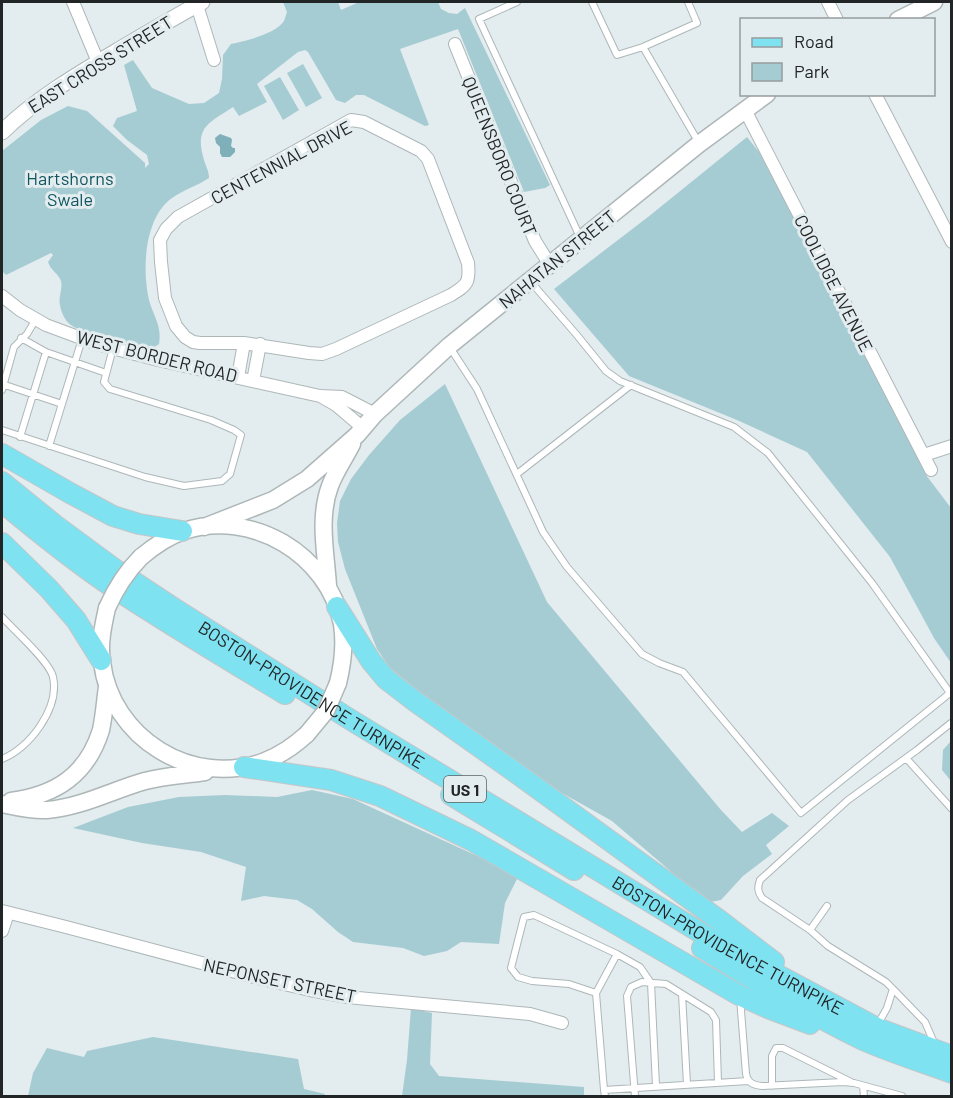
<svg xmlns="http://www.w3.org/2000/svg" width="953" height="1098" viewBox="0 0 953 1098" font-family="Barlow,sans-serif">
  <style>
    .green { fill: #a6ccd3 }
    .water { fill: #7fafb9 }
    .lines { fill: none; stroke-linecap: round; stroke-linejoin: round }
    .service-casing { stroke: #aeb7b8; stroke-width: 8 }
    .minor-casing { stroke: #aeb7b8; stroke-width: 14 }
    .tertiary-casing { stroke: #aeb7b8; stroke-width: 17 }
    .secondary-casing { stroke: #aeb7b8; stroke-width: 19 }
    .primary-casing { stroke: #c6c6c7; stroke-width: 22 }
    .service { stroke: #fff; stroke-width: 6 }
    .minor { stroke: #fff; stroke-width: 12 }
    .tertiary { stroke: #fff; stroke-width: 15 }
    .secondary { stroke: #fff; stroke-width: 16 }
    .primary { stroke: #7fe2f1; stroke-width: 20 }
    .secondary-bridge-casing { stroke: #aeb7b8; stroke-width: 19; stroke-linecap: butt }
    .secondary-bridge { stroke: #fff; stroke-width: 16 }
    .labels { text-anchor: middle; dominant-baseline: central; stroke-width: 6; stroke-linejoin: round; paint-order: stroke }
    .shield { fill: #e3ecee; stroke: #5c6162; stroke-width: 1.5 }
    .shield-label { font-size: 16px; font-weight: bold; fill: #222526 }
    .street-label { font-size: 18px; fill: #222526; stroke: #e3ecee }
    .park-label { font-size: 18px; fill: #105560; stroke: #e3ecee }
  </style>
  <rect width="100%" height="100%" fill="#e3ecee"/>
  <!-- green -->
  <path class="green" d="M283,2H338L341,10L359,2H438L441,9L449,13L457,14L465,8L550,185L545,188L524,192L458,29L400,49L429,125L425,126L364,95H356L345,103L336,100L308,52L305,50L298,52L257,84L267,102L239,116L233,107C209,123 194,127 204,160C206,167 209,171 209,178C197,186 183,190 172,198C144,218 142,270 149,300C154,318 162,325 159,344L153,348C133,345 86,336 71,325C65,321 61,312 60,305C58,297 63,289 61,281C58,273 51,271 48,262L53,255L51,253L6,275L2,271V151L41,120L68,106L87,111L145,163V168L149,164L147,155L127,140L113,126L117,118L137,111L124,65L133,60L152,88L189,104L204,103L219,93L222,79L223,55L231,44C244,42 277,33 284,21C285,18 286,15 287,12Z
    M303,64L322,98L306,107L287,73Z
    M280,77L299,110L283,120L264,86Z
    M747,137L759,152L834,294L926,475L951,508V663L934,638L890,557L807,452L737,420L629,376L554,289L648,217Z
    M445,384L547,602L721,810L742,832L772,813L789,826L766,845L772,854L743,876L721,900L710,902L675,875L612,821L544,783L460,724L390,668L377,649L345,569L338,542L337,523L340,501L351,479L369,455L400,420Z
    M951,741V781L942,770L943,750Z
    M312,790L353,799L519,875L505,903L499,944L461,942L447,951L424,956L403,948L353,942L338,932L312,909L297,900L264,896L241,901L246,867L201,852L142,843L73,828L128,807L179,797L225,795L277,797Z
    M411,1008L432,1013L430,1064L439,1076L584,1087V1096H402L407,1060Z
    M153,1037L298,1059L304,1089L325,1094L324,1096H28L33,1073L47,1048L84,1057L87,1051Z"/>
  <!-- water -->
  <path class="water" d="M220,134L231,138L232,140L231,146L233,148H235V152L230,157H222L220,153V147L216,143L215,138Z"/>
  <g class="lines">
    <!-- service casing -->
    <g class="service-casing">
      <path id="service" d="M517,2L479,19L580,237
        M592,2L617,55L643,47L699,143
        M643,47L697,23L688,2
        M21,338L46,352L106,373
        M449,346L477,389L543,532L567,567L642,654L659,663L683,672L801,813L950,693L872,583L768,453L734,427L620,381L606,371L576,334L530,281
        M2,384L62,404
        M2,390L14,347L27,334L36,319
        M2,430L145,477L184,486L222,481L230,474L241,435L234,430L211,420L110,389L104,382L113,348
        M20,437L46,352
        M49,446L82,339
        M517,474L631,385
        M2,617C13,629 50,662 53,677C60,708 29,749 2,759
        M906,758L952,809
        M827,906L810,930L828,946L886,982L893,989L887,1008L878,1024
        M810,930L762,898C758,892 757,888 760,880L848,800L917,750L951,723
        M893,989L925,1022L935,1045
        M596,993L569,984L532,981L518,977L511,968L524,917L534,915L617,954
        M682,994L687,1084
        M740,998L746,1074C748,1083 753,1085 762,1086L843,1082L854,1083L902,1096
        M772,1086V1056L776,1048H783L851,1082
        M863,1086L864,1096
        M604,1090L596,993L617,954L640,967L651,983L656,1086
        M605,1096L604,1090L748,1081
        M635,1096L627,996L631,987L642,982L666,984L711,1012L716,1020L718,1082"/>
    </g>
    <!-- minor casing -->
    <g class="minor-casing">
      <path id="minor" d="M73,2L98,62
        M196,2L214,60
        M828,2L837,20
        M455,44L535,241L550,265
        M875,94L952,242
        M745,110L931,470
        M351,120L364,122L421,151L428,159L468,263C470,283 467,285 451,295L336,349L322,354L309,353L244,343H200L193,342L185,337L176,326L165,298L161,262L160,240L166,229L178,217Z
        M2,296L20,310L46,325L97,344L158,360L320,396L342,397L375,414
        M238,377L244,343
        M253,381L260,344
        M322,397L336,405L363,428
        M924,455L952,446
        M2,911L66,927L262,979L310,990L347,997L530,1014L562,1023
        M2,931L8,913"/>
    </g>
    <!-- tertiary casing -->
    <g class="tertiary-casing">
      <path id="tertiary" d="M2,132C37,98 80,73 122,48C149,32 175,17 202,2"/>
    </g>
    <!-- secondary casing -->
    <g class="secondary-casing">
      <path id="secondary" d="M898,20L934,2
        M204,527L273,500L307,479L357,435L375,414L449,346L699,144L767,94
        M141,557C153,547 169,536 184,531C252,509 328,554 342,624C345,644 343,663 338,683
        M328,586C326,553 318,518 330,486C335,472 345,458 352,444
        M107,608C103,626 99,644 102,662C111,738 193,789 265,761C281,755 295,745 307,734
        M11,801C56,795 87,775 101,730C104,716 105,701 107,687
        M2,804C16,807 32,811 47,810C82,807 113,790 145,781C165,776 185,775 205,772"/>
    </g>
    <!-- primary casing -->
    <g class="primary-casing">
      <g id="primary">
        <path d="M2,454L70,493L113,516L139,524L182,531"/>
        <path id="s1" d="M2,482L55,525L116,570L175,609L351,720L716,942L877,1028L952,1056"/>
        <path d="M2,502C38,532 75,562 114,588C170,625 227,659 285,694"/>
        <path d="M2,543L49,589L76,620L101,660"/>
        <path d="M337,607L371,661L386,679L416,702L508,767L719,920L774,962"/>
        <path d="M244,767L331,780L380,796L471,840L739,995L770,1009L810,1024"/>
        <path d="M451,795L574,870"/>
        <path d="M702,948C754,980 806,1012 861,1039C890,1052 922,1062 952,1073"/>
      </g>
    </g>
    <!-- service -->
    <use href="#service" class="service"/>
    <!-- minor -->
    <use href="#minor" class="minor"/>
    <!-- tertiary -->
    <use href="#tertiary" class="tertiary"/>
    <!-- secondary -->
    <use href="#secondary" class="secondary"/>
    <!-- primary -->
    <use href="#primary" class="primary"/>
    <!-- secondary-bridge casing -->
    <g class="secondary-bridge-casing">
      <path id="secondary-bridge" d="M107,608C115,590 127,571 141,557
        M307,734L326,711L338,683"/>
    </g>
    <!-- secondary-bridge -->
    <use href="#secondary-bridge" class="secondary-bridge"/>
  </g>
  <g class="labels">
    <!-- shield labels -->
    <rect class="shield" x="444" y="776" width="42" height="26" rx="4.5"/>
    <g class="shield-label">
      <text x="465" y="789">US 1</text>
    </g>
    <!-- street labels -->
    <g class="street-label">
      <text transform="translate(100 64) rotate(-32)">EAST CROSS STREET</text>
      <text transform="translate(500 156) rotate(68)">QUEENSBORO COURT</text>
      <text transform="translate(281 162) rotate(-28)">CENTENNIAL DRIVE</text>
      <text transform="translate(557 259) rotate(-39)">NAHATAN STREET</text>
      <text transform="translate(834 283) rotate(63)">COOLIDGE AVENUE</text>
      <text transform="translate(157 356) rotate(14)">WEST BORDER ROAD</text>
      <text stroke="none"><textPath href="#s1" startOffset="376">BOSTON-PROVIDENCE TURNPIKE</textPath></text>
      <text stroke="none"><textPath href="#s1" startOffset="862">BOSTON-PROVIDENCE TURNPIKE</textPath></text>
      <text transform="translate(280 980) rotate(12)">NEPONSET STREET</text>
    </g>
    <!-- park labels -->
    <g class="park-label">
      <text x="70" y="178">Hartshorns<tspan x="70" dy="21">Swale</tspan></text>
    </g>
  </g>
  <!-- border -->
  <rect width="953" height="1098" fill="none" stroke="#222526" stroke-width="6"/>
  <!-- legend -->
  <rect x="740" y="18" width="195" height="78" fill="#e3ecee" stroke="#969c9e" stroke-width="1.5"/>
  <rect x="752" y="38" width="30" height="9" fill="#7fe2f1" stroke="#969c9e" stroke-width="1.5"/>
  <text x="794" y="48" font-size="18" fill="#222526">Road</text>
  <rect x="752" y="63" width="30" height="18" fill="#a6ccd3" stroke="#969c9e" stroke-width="1.5"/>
  <text x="794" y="78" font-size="18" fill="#222526">Park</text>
</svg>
